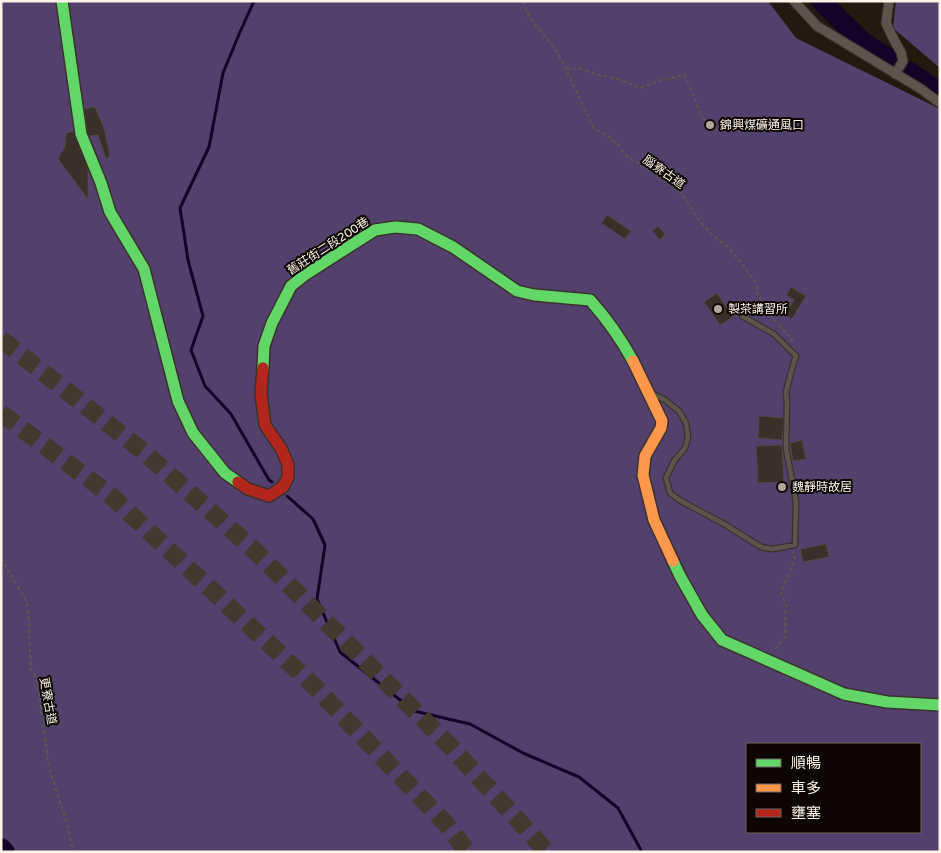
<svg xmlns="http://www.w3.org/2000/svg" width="941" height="853" viewBox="0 0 941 853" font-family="'Varela Round','Noto Sans TC',sans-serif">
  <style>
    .forest { fill: #53406c; fill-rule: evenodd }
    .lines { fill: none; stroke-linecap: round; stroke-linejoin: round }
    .stream { stroke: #160228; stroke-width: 3 }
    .river { stroke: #160228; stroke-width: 20 }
    .building { fill: #393129; stroke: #504940 }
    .highway-tunnel { stroke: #433a2f; stroke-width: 18; stroke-dasharray: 18 9; stroke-linecap: butt }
    .lane-casing { stroke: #3a332d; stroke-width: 7 }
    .street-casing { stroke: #3a332d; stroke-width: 11 }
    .fast-casing { stroke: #3a332d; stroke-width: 14 }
    .slow-casing { stroke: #3a332d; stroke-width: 14 }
    .jam-casing { stroke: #3a332d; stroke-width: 14 }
    .path { stroke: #5e5750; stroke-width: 2; stroke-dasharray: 4 2.5; stroke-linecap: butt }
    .lane { stroke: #5c544d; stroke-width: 4.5 }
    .street { stroke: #5c544d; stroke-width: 9 }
    .fast { stroke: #63d668; stroke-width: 11 }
    .slow { stroke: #ff974d; stroke-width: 11 }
    .jam { stroke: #b3261e; stroke-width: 11 }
    .poi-dot { fill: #b2a79b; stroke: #0d0602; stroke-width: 2 }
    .labels { text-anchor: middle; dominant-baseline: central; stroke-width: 4; stroke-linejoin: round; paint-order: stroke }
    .poi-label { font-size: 12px; fill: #fff3e7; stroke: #0d0602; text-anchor: start }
    .street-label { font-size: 12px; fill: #fff3e7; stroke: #0d0602 }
  </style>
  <rect width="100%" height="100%" fill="#22190f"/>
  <!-- forest -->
  <path class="forest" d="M1,1H768L796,38L940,109V852H1ZM747,744H920V832H747Z
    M896,1H940V68L893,28Z"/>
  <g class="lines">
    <!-- stream -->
    <path class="stream" d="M254,1L240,32L223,73L209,147L180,208L188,260L203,316L191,350L205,386L231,414L269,480L272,482
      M287,496L313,519L325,545L317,599L340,652L414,711L470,724L523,753L579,777L618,808L642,852"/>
    <!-- river -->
    <path class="river" d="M821,1L862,41L891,60
      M908,71L940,93
      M1,848L5,852"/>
  </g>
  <!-- building -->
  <path class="building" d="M95,107L104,128L110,156L106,159L98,135L88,136L84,109Z
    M75,131L88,166V199L58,159L65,146L66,133Z
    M607,215L631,231L625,239L601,223Z
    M658,226L665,234L660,240L652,231Z
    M791,287L806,296L792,319L777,310L781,304L789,308L794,300L786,295Z
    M717,293L733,317L720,325L704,302Z
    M759,416L784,418L782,440L758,438Z
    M802,440L806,459L793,461L790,443Z
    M782,445L784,482L758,483L756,446Z
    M826,544L829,557L803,562L800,549Z"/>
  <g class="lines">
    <!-- highway-tunnel -->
    <path class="highway-tunnel" d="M1,339L145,453L252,548L453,749L547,852
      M1,413L110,495L314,686L446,824L468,852"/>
    <!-- lane casing -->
    <g class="lane-casing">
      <path id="lane" d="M655,395L665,400L679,411L686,423L688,437L685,448L674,461L666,478L670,493L681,501L724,524L761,547L772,549L795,545L796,502L786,448L787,403L786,392L791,372L796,356L774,334L742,316"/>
    </g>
    <!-- street casing -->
    <g class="street-casing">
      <path id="street" d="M794,1L817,26L921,89L940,103
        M889,1L886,23L894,40L901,52L903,61L895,74"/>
    </g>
    <!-- fast casing -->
    <g class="fast-casing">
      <path id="fast" d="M62,1L81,134L101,183L110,212L144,269L178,401L193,433L225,473L238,482
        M263,368L264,346L272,323L291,286L306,274L375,230L395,227L418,229L453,247L517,291L534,295L590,300C607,319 621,339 633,361
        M673,561L680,576L702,615L722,640L844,694L887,702L940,705"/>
    </g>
    <!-- slow casing -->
    <g class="slow-casing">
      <path id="slow" d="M633,361L662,421L661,428L645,456L643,475L654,520L673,561"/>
    </g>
    <!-- jam casing -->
    <g class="jam-casing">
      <path id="jam" d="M238,482L248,489L269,496L283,487L288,477V465L282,450L265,425L261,394L263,368"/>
    </g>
    <!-- path -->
    <path class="path" d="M523,1L529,17L554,47L566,69L594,129L609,137L618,145L626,156L658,175L681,193L698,219L711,234L728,247L741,263L757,285V293L768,311L776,322L792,339V342
      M566,69L579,68L598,75L619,79L640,88L661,80L684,75L693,93L700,114L708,124
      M1,558L27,602L29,624L31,669L37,679L49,768L68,827L73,852
      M775,649L777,646L786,636L785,621L786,605L781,591L795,560L793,552"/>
    <!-- lane -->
    <use href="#lane" class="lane"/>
    <!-- street -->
    <use href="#street" class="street"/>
    <!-- fast -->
    <use href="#fast" class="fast"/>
    <!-- slow -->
    <use href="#slow" class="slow"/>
    <!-- jam -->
    <use href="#jam" class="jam"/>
  </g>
  <!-- markers -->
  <g class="poi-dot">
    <circle cx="710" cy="125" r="5"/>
    <circle cx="718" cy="309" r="5"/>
    <circle cx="782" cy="487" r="5"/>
  </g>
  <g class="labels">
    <!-- poi labels -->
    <g class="poi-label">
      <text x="720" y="125">錦興煤礦通風口</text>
      <text x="728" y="309">製茶講習所</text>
      <text x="792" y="487">魏靜時故居</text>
    </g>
    <!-- street labels -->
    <g class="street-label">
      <text transform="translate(664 172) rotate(35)">腦寮古道</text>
      <text transform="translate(328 246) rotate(-33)">舊莊街二段200巷</text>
      <text transform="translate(48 701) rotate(80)">更寮古道</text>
    </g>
  </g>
  <!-- border -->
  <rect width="941" height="853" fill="none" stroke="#fff3e7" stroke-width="5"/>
  <!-- legend -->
  <rect x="746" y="743" width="175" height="90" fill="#0d0602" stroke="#6e655e"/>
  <rect x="756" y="759" width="25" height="8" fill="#63d668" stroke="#6e655e"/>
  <text x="791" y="768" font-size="15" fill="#fff3e7">順暢</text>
  <rect x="756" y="784" width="25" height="8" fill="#ff974d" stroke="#6e655e"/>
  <text x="791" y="793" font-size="15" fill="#fff3e7">車多</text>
  <rect x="756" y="809" width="25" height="8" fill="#b3261e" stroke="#6e655e"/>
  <text x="791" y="818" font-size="15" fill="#fff3e7">壅塞</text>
</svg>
